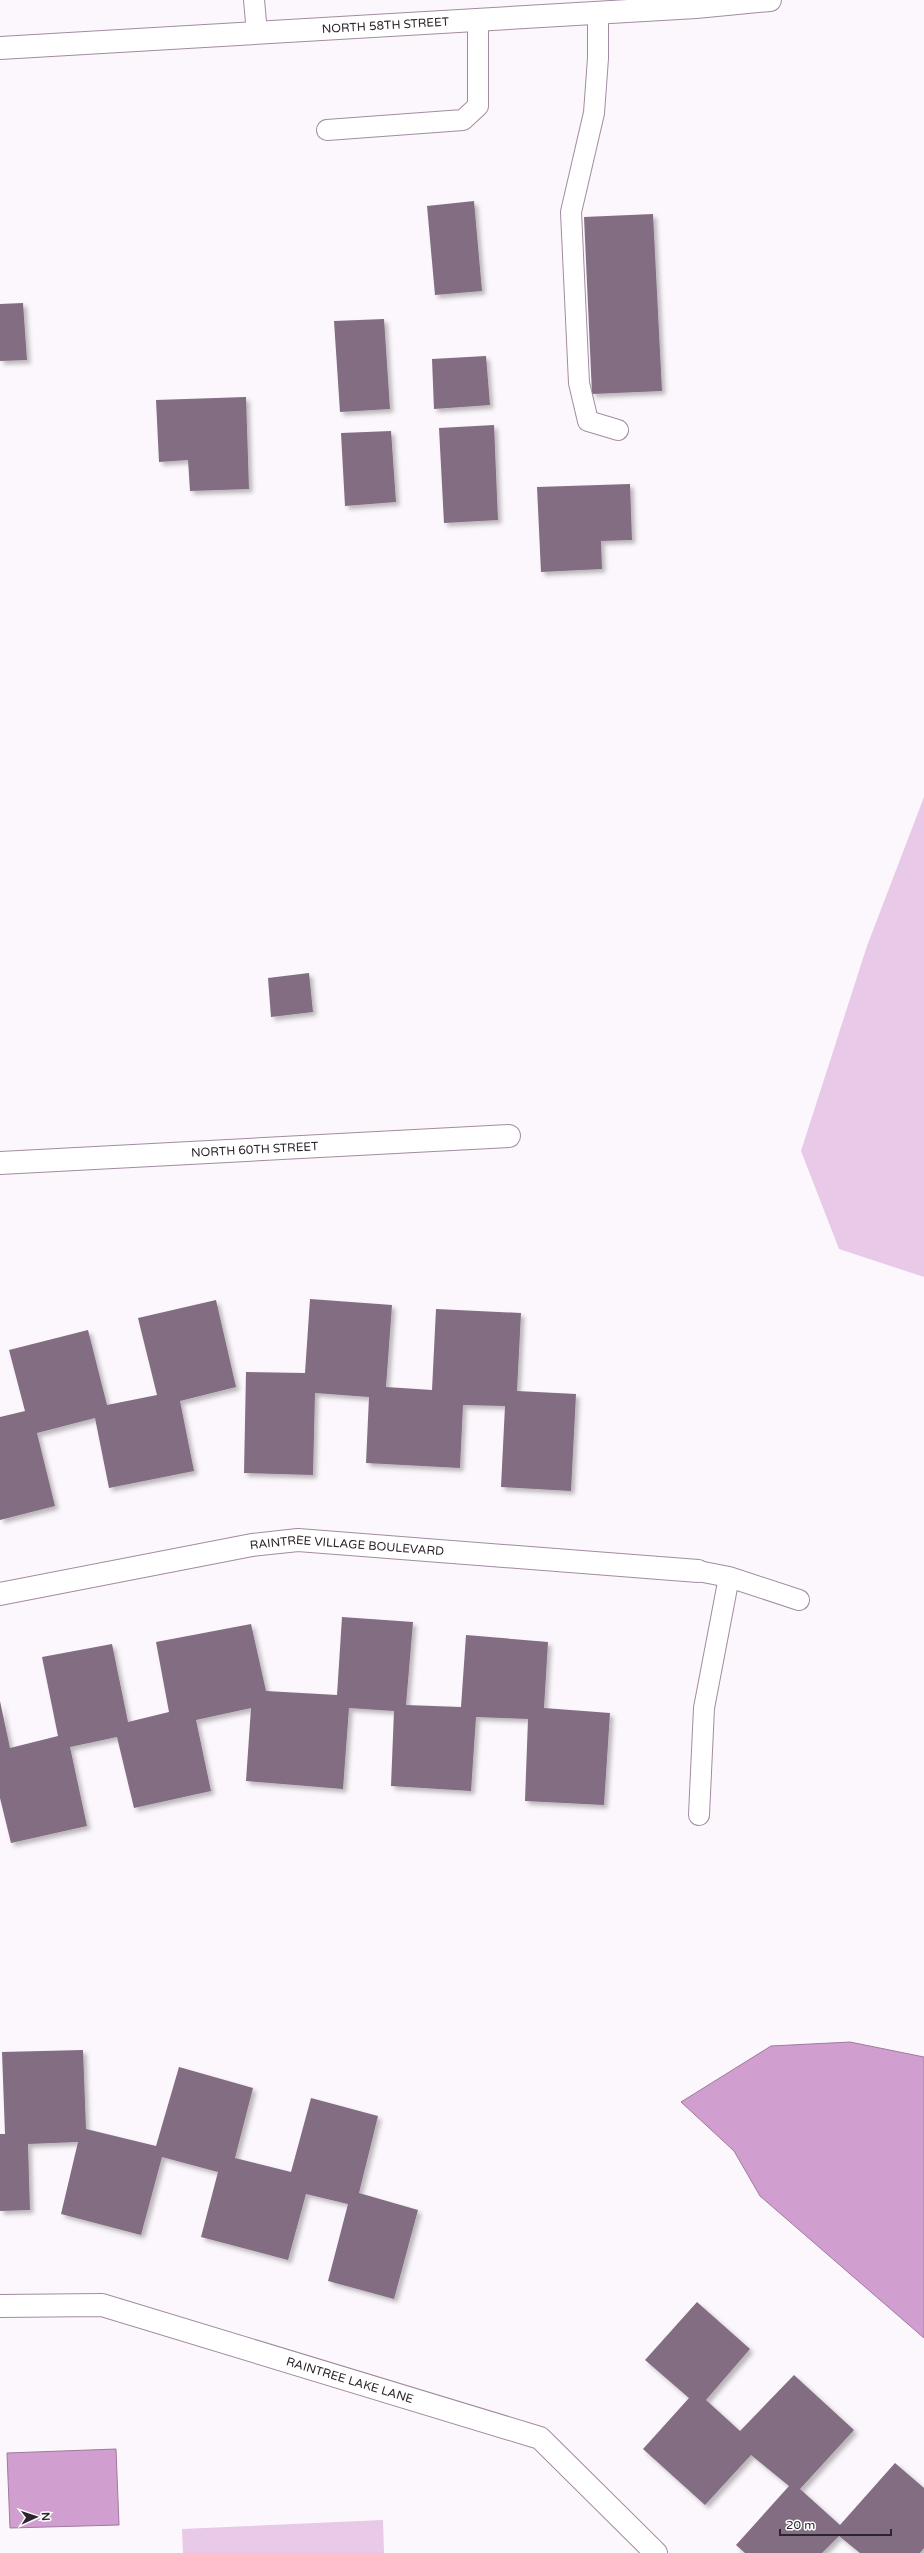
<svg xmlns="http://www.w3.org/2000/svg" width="924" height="2553" viewBox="0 0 924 2553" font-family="'Varela Round',sans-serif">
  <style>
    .green { fill: #e8c9e7 }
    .water { fill: #d19fcf; stroke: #a07a9e }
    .building { fill: #836d83; filter: url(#shadow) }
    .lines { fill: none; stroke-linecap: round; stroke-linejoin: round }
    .service-casing { stroke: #a28ba1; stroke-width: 22 }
    .minor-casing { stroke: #a28ba1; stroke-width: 24 }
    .service { stroke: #fff; stroke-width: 20 }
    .minor { stroke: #fff; stroke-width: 22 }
    .labels { text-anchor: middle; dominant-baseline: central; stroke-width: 3.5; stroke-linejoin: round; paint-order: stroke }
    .street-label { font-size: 12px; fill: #2e242d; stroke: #fff }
  </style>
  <defs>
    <filter id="shadow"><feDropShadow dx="3.5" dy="3.5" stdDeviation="2" flood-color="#0004"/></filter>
  </defs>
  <rect width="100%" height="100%" fill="#fcf7fc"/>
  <!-- green -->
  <path class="green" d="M924,797V1277L839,1249L801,1151L867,946Z
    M383,2520L384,2553H183L182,2529Z"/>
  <!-- water -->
  <path class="water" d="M850,2042L924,2057V2338L760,2196L734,2151L681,2102L771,2046Z
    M116,2449L119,2525L10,2528L7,2453Z"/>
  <!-- building -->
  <path class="building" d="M474,201L482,291L435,295L427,206Z
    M653,214L662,391L592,394L584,217Z
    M23,303L27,360L0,361V304Z
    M384,319L390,409L340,412L334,321Z
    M486,356L490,405L434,409L432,359Z
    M246,397L249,489L190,491L188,460L159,462L156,400Z
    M494,425L498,520L444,523L439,428Z
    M391,431L396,502L345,506L341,433Z
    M630,484L632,540L601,541L602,569L541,572L537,487Z
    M309,973L313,1012L271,1017L268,978Z
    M310,1299L392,1305L386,1387L432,1390L436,1309L521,1313L517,1391L576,1394L571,1491L501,1487L505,1406L463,1405L460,1468L366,1463L369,1397L315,1393L313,1475L244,1473L246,1372L305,1373Z
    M216,1300L236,1387L180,1401L194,1471L109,1488L95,1418L37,1433L55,1506L0,1520V1417L25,1411L9,1350L88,1330L107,1405L157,1395L138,1318Z
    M342,1617L413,1622L406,1705L461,1707L466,1635L548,1642L544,1708L610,1713L604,1805L525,1801L528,1719L476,1717L471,1791L391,1786L394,1711L349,1708L343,1789L246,1781L251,1708L196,1720L211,1791L134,1808L117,1737L70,1747L87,1826L11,1843L0,1798V1701L10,1748L58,1736L42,1657L112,1644L128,1722L169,1712L156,1642L251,1624L266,1691L337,1695Z
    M83,2050L86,2129L156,2146L179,2067L253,2088L235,2158L291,2172L311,2098L378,2116L359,2193L418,2210L394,2299L328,2281L348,2204L306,2194L288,2260L201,2237L218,2172L162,2157L141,2235L61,2214L78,2142L28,2144L30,2210L0,2211V2134H5L2,2052Z
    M697,2302L750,2349L706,2400L740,2431L794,2375L854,2430L800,2489L840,2525L895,2463L924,2488V2548L920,2553H860L839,2536L822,2553H745L736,2545L789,2486L751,2455L705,2505L643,2449L689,2398L645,2360Z"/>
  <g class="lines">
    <!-- service casing -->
    <g class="service-casing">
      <path id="service" d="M254,0L257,33
        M598,13V58L594,113L571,212L579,383L588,421L618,430
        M327,130L463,120L478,106V20
        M698,1571L729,1577L799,1600
        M699,1815L704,1708L729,1577"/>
    </g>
    <!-- minor casing -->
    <g class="minor-casing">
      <g id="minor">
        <path id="s1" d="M0,48L696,7L770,0"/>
        <path id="s2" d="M0,1163L509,1136"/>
        <path id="s3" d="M0,1594L252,1545L298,1540L698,1571"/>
        <path id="s4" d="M0,2306L102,2305L540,2438L656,2553"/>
      </g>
    </g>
    <!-- service -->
    <use href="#service" class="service"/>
    <!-- minor -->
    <use href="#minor" class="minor"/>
  </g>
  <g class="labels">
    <!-- street labels -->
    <g class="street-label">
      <text stroke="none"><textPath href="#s1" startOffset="386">NORTH 58TH STREET</textPath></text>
      <text stroke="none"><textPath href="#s2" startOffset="255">NORTH 60TH STREET</textPath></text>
      <text stroke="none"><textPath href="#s3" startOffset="352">RAINTREE VILLAGE BOULEVARD</textPath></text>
      <text stroke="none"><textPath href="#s4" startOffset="361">RAINTREE LAKE LANE</textPath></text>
    </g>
  </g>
  <!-- north arrow -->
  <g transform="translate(36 2517) rotate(87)" stroke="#ffffff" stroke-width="3" paint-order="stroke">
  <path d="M0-3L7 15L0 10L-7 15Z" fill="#2e242d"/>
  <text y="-6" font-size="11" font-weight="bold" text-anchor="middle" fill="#2e242d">N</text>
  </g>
  <!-- scale -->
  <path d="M780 2529v6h111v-6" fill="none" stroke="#2e242d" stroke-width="2"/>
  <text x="786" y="2529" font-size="12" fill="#2e242d" stroke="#ffffff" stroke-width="3" paint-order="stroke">20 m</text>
</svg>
